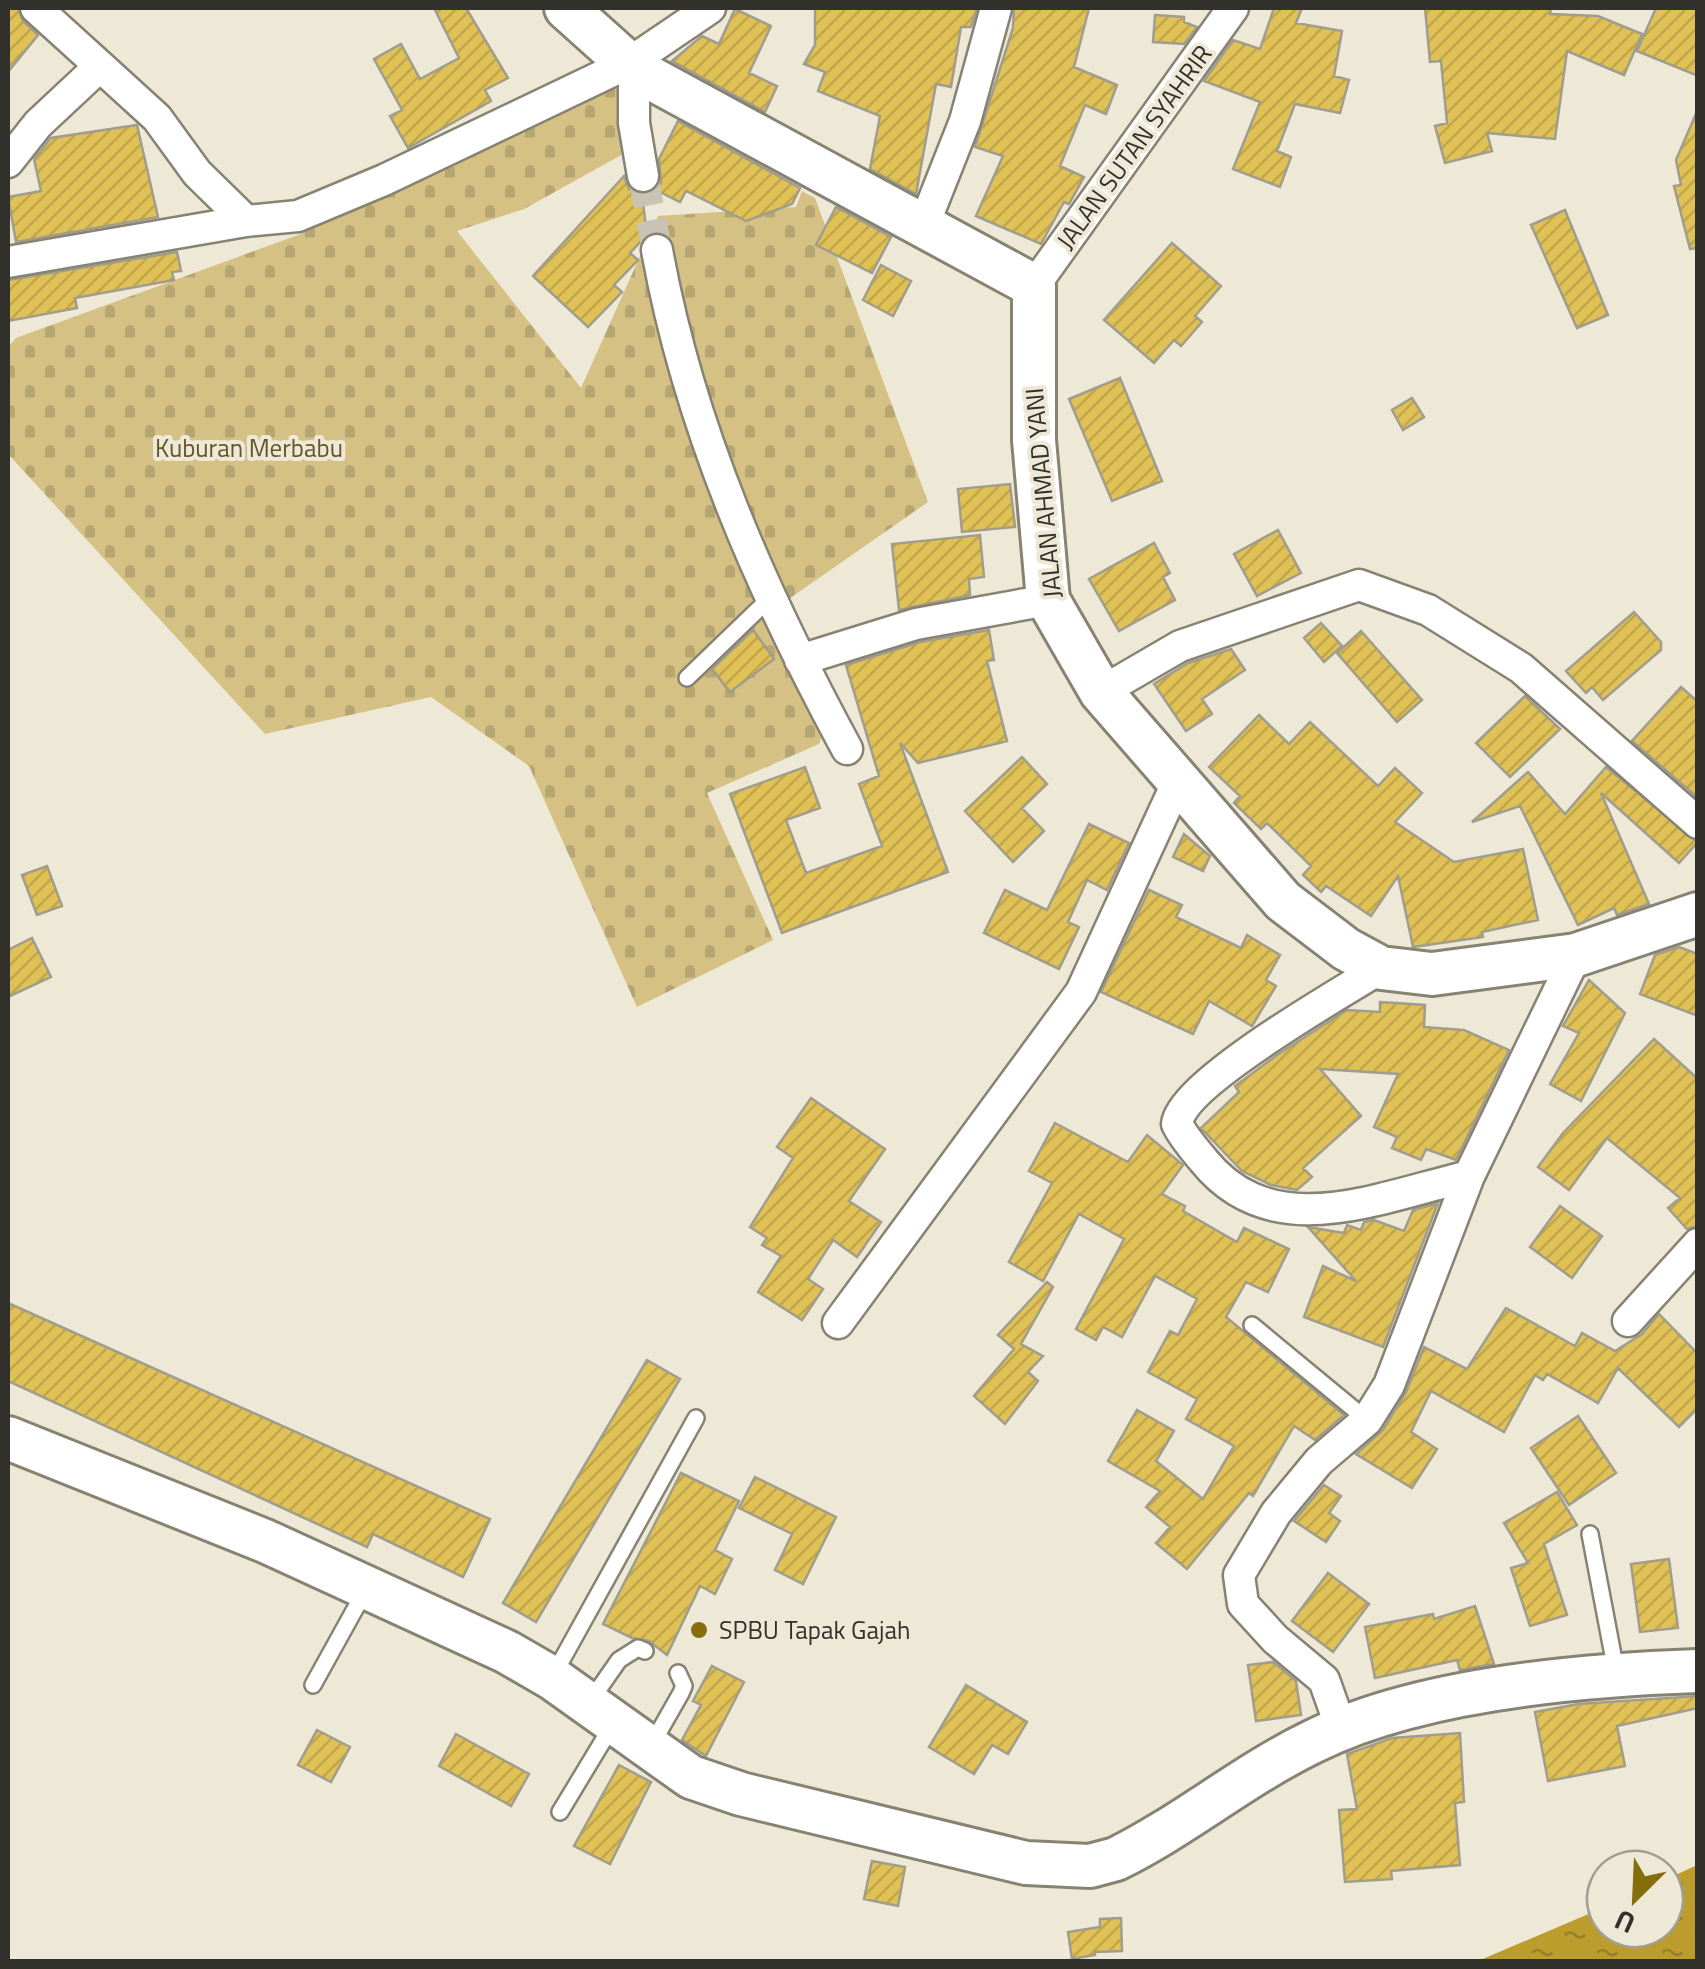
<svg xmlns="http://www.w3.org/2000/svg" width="1705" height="1969" viewBox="0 0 1705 1969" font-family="'Titillium Web',sans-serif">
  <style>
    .cemetery { fill: url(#cemetery-stones) }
    .water { fill: url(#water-ripples) }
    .building { fill: url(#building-hatch); stroke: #a19d8c; stroke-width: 2.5 }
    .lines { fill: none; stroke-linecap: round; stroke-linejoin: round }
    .street-tunnel { stroke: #c8c3b4; stroke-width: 30; stroke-dasharray: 30 15; stroke-linecap: butt }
    .lane-casing { stroke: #878272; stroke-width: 20 }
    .street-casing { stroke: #878272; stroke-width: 35 }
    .secondary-casing { stroke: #878272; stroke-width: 48 }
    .lane { stroke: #fff; stroke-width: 15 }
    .street { stroke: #fff; stroke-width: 30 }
    .secondary { stroke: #fff; stroke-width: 42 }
    .poi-dot { fill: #866e0c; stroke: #eee8d7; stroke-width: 4 }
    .labels { text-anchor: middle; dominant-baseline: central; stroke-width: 8; stroke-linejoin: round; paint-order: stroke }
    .street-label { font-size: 25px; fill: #32302a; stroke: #eee8d7 }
    .park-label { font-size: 25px; fill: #63562a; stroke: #eee8d7 }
    .poi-label { font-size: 25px; fill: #32302a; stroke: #eee8d7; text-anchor: start }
  </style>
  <defs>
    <pattern id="cemetery-stones" width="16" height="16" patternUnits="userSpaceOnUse" patternTransform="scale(2.5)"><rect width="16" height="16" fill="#d4c183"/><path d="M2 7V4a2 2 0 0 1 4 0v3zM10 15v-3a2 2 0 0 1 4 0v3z" fill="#b6a671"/></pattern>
    <pattern id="water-ripples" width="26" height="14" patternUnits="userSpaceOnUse" patternTransform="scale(2.5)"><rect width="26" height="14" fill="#bb9c2c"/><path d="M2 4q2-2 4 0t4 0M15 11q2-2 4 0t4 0" fill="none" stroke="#998026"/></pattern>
    <pattern id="building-hatch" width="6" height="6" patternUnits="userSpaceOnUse" patternTransform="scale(2.5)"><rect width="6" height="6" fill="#e0c156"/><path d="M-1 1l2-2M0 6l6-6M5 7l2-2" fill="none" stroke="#c1a64b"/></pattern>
  </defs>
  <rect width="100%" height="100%" fill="#eee8d7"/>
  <!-- cemetery -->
  <path class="cemetery" d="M616,82L625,153L524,209L457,231L581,388L658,216L796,207L802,191L815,198L928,502L763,617L826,728L819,744L707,793L773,940L637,1007L529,766L431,697L265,734L8,454V347L16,338L298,235Z"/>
  <!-- water -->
  <path class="water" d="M1697,1865V1961H1478L1605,1907V1929H1665V1880Z"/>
  <!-- building -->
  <path class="building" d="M8,8H18L23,21L38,35L8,72Z
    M434,8H466L508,78L485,90L491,101L408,148L390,116L402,110L374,59L401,44L420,79L459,58Z
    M815,8H977L971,27H961L951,87L936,84L916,194L870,169L880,116L818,91L825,72L804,64L815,45Z
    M1014,8H1089L1074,67L1117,85L1106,114L1085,105L1060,166L1084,177L1069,204L1064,202L1041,244L976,216L1003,156L975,147L1013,28Z
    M1274,8H1302L1296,23L1342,31L1334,76L1349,80L1340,113L1295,104L1277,151L1291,157L1280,187L1233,169L1260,102L1204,81L1233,40L1260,49Z
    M1425,8H1551L1550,14L1598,16L1642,34L1624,75L1567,51L1555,139L1487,133L1492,151L1445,163L1435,126L1447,123L1441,61L1430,62Z
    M1656,8H1698V76L1637,51Z
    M735,9L771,26L749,73L777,86L765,112L672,61L702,36L719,44Z
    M1155,15L1184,17V22L1197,27L1184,44L1153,42Z
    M1698,109V248L1690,249L1674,186L1681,185L1676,160Z
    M678,121L800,188L792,204L746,221L686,191L680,202L656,190L661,182L659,159Z
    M137,125L158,217L16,242L8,197L41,191L34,159L51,138Z
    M624,176L629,189L642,194L647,235L630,253L638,260L614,285L622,292L588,327L533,276Z
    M836,207L891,237L872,273L816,245Z
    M1565,210L1608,315L1577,328L1531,225Z
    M1172,243L1221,286L1195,316L1202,322L1181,346L1174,340L1154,363L1104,320Z
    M177,252L181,271L172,272L174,280L75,298L77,308L8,321V280Z
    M881,265L911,281L893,316L863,300Z
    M1120,378L1162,481L1112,501L1069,399Z
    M1412,398L1424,417L1403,430L1392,410Z
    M1010,484L1015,527L962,532L958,489Z
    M1278,530L1301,573L1257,596L1234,554Z
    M980,535L984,577L969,579L970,595L899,610L892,544Z
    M1154,543L1170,573L1163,577L1175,600L1119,631L1089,579Z
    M1634,612L1661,642V650L1603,700L1592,687L1586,693L1566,671Z
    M1321,623L1342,646L1324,662L1304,638Z
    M753,630L774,659L730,692L712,669Z
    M989,630L994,660L987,661L1007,741L918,763L900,743L948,872L782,933L730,794L805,767L820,808L786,820L806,873L882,846L859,784L879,776L846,665L920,642Z
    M1361,631L1422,700L1397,722L1337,653Z
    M1231,649L1245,670L1202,699L1212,714L1186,731L1154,684L1188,663Z
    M1681,687L1698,702V798L1632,741Z
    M1525,696L1560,729L1510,777L1476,743Z
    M1259,715L1289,744L1310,722L1378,786L1395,768L1422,793L1395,822L1454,862L1523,849L1538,920L1482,932L1483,937L1413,947L1398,876L1371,916L1326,886L1321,892L1303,875L1311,866L1267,823L1261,829L1234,803L1240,796L1209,767Z
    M1022,757L1047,784L1022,808L1044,831L1013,862L965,811Z
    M1606,767L1698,842L1679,863L1601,793L1649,904L1617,915L1614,908L1578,925L1520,806L1472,822L1528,772L1565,814Z
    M1089,824L1129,843L1107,890L1087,880L1068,922L1079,927L1059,969L984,933L1005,890L1047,910Z
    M1184,834L1210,856L1203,871L1173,857Z
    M47,866L62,906L37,915L22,875Z
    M1149,890L1182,905L1176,917L1241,948L1247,935L1280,955L1266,980L1276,986L1252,1026L1209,1001L1193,1034L1101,992Z
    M32,938L51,977L8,997V950Z
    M1679,947L1698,954V1016L1640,994L1655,955Z
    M1589,980L1625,1013L1581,1101L1550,1084L1579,1033L1563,1026Z
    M1380,1002L1425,1005L1424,1027L1464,1030L1509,1050L1456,1160L1426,1149L1421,1160L1392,1148L1397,1137L1374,1127L1398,1074L1320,1069L1361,1116L1303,1168L1312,1177L1297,1190L1271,1185L1242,1171L1201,1128L1239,1092L1235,1086L1277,1055L1347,1010L1380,1012Z
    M1654,1039L1698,1079V1226L1687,1229L1668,1208L1680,1198L1607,1138L1569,1190L1538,1167L1563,1133Z
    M811,1098L885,1149L849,1201L881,1222L857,1257L833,1240L808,1279L823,1289L802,1320L758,1292L781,1256L762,1245L767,1238L750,1227L793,1158L777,1147Z
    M1055,1123L1128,1162L1147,1135L1183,1165L1162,1194L1185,1206L1183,1211L1237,1242L1244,1228L1289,1249L1268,1292L1246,1282L1226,1317L1344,1415L1315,1440L1294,1426L1253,1496L1249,1493L1187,1569L1156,1543L1170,1527L1146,1507L1160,1491L1108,1461L1137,1410L1174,1431L1156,1461L1203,1499L1234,1446L1186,1419L1197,1399L1148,1372L1170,1331L1178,1335L1197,1299L1155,1276L1122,1337L1103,1327L1096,1340L1076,1329L1124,1239L1079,1214L1043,1281L1009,1262L1052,1183L1029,1171Z
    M1438,1203L1383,1347L1304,1317L1323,1266L1356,1281L1308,1227L1344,1233L1347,1225L1361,1230L1364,1222L1374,1220L1404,1231L1413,1210Z
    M1560,1206L1602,1236L1572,1278L1530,1247Z
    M1047,1282L1053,1287L1021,1344L1043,1356L1028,1372L1038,1381L1005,1424L974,1396L1014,1349L998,1335Z
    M8,1303L490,1519L463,1577L373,1534L367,1547L8,1381Z
    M1506,1308L1575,1346L1582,1333L1615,1351L1642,1334L1659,1314L1698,1354V1408L1679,1427L1618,1368L1598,1403L1547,1374L1543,1380L1535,1375L1504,1432L1431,1391L1411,1432L1437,1449L1412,1488L1356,1454L1383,1430L1406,1392L1424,1347L1467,1369Z
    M647,1360L680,1379L536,1622L503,1603Z
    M1578,1416L1616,1473L1569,1505L1531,1448Z
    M681,1473L739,1501L715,1550L732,1559L715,1594L700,1586L667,1655L649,1641L632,1638L603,1624Z
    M755,1477L836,1517L803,1584L775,1570L792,1534L739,1508Z
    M1324,1485L1341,1496L1329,1513L1340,1521L1326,1542L1294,1521Z
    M1557,1492L1577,1525L1544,1544L1567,1615L1530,1626L1511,1568L1528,1563L1504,1523Z
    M1669,1559L1678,1628L1640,1632L1631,1564Z
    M1328,1573L1369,1604L1333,1652L1292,1621Z
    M1475,1606L1494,1664L1460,1670L1457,1660L1375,1678L1365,1627L1433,1614L1434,1619Z
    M1273,1662L1296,1681L1301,1715L1256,1721L1248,1665Z
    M712,1666L744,1682L706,1756L682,1740L701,1705L693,1701Z
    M966,1685L1027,1722L1008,1754L992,1745L974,1774L929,1747Z
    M1698,1696V1708L1617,1726L1625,1766L1548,1781L1535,1712L1578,1704Z
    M317,1730L350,1747L331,1782L298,1765Z
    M1460,1733L1464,1802L1455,1803L1460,1865L1391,1871L1392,1879L1345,1882L1339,1810L1357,1809L1347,1754L1392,1738Z
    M456,1734L529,1774L511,1806L439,1766Z
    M619,1765L651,1782L610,1864L574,1846Z
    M872,1861L905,1867L898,1906L864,1899Z
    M1121,1918L1122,1951L1095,1952V1955L1072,1959L1068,1932L1100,1927V1919Z"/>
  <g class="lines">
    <!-- street-tunnel -->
    <path class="street-tunnel" d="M643,176L657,250"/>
    <!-- lane casing -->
    <g class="lane-casing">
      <path id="lane" d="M687,678L769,599
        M1252,1325L1367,1420
        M1590,1534L1616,1671
        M554,1674L696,1418
        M313,1685L365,1591
        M591,1700L619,1660L638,1648L645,1651
        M652,1744L681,1693L684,1686L678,1673
        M560,1812L612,1726"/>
    </g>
    <!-- street casing -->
    <g class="street-casing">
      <path id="street" d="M36,8L100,66
        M634,69V123L643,176
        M8,162L38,124L100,66L157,118L197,173L246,221L298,216L384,180L629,63L710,8
        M923,227L965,121L996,8
        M657,250C689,428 762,592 847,749
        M8,262L246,221
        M1034,286L1233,8
        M800,660L916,624L1048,600
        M1101,692L1180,646L1359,585L1428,610L1521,668L1698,823
        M1381,968C1342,992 1182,1083 1177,1124C1184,1138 1194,1149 1204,1161C1273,1246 1379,1197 1469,1176
        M1628,1321L1698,1244
        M838,1323L1081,992L1178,781
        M1341,1728L1324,1680L1275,1639L1243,1604L1239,1575L1276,1513L1319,1461L1367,1420L1389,1385L1469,1176L1576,955"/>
    </g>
    <!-- secondary casing -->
    <g class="secondary-casing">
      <path id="secondary" d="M566,8L634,69L1034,286V440L1048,600L1101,692L1283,901L1346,949L1381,968L1432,974L1576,955L1698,914
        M8,1438L265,1541L507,1652L552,1678L691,1777L741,1794L1026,1863L1090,1866L1116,1859C1185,1825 1245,1774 1314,1741C1419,1689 1581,1675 1698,1671"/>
    </g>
    <!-- lane -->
    <use href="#lane" class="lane"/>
    <!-- street -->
    <use href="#street" class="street"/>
    <!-- secondary -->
    <use href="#secondary" class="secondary"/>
  </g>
  <!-- markers -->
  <circle class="poi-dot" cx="699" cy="1630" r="10"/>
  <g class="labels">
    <!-- street labels -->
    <g class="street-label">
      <text transform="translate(1134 147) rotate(-54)">JALAN SUTAN SYAHRIR</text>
      <text transform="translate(1043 493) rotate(-95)">JALAN AHMAD YANI</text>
    </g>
    <!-- park labels -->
    <g class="park-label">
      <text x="249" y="448">Kuburan Merbabu</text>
    </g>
    <!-- poi labels -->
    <g class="poi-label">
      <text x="719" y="1630">SPBU Tapak Gajah</text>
    </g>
  </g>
  <!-- border -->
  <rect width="1705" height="1969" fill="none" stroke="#32302a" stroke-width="20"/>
  <!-- north arrow -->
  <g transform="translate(1635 1899) rotate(204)"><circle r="48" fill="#eee8d7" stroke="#a39e92" stroke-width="2.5"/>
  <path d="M0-8L18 38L0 25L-18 38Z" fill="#866e0c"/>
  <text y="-15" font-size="28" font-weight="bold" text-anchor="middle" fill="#32302a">U</text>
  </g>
</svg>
